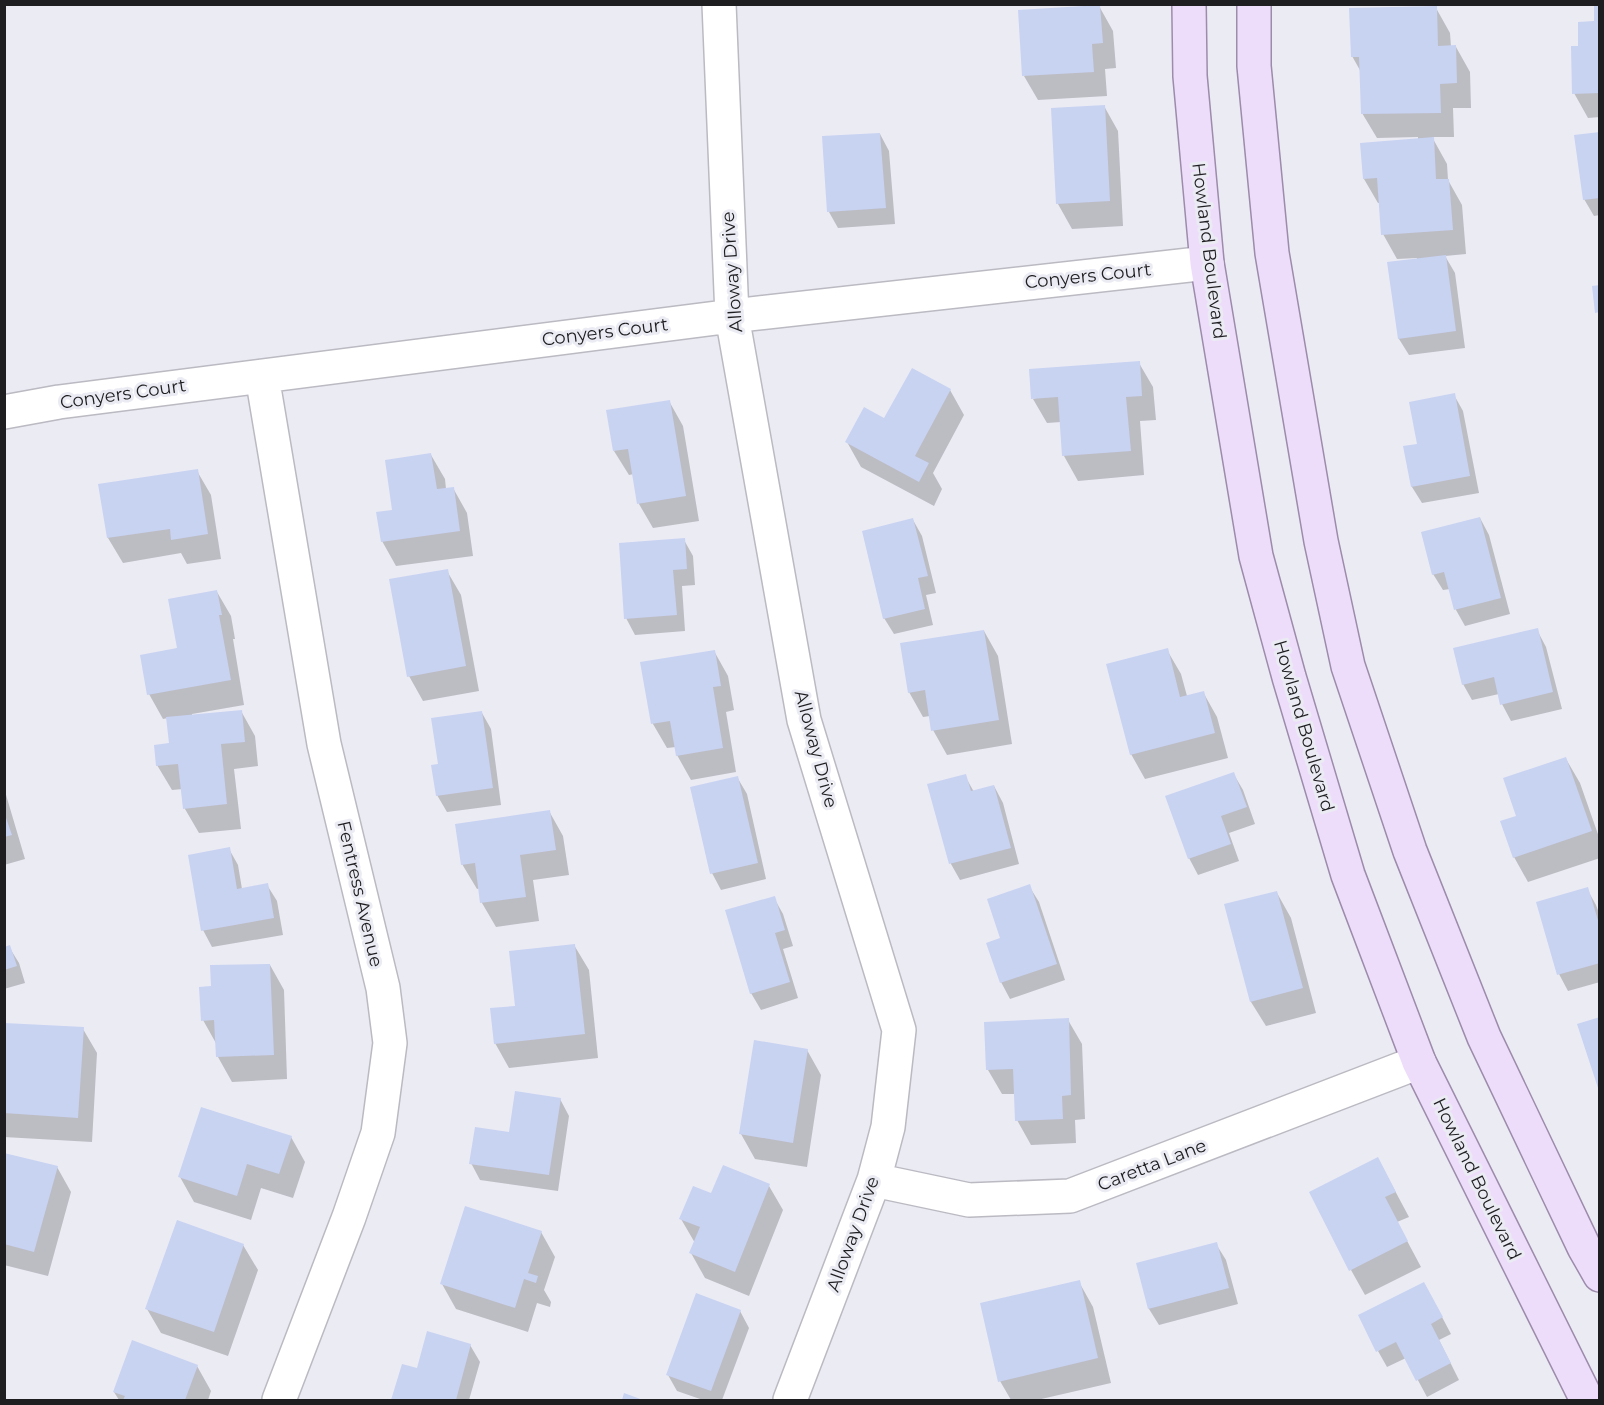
<svg xmlns="http://www.w3.org/2000/svg" width="1604" height="1405" viewBox="0 0 1604 1405" font-family="Montserrat,sans-serif">
  <style>
    .shadow { fill: #0003 }
    .building { fill: #c8d2f1 }
    .lines { fill: none; stroke-linecap: round; stroke-linejoin: round }
    .street-casing { stroke: #bbbac2; stroke-width: 36 }
    .primary-casing { stroke: #9d8bab; stroke-width: 36 }
    .street { stroke: #fff; stroke-width: 33 }
    .primary { stroke: #edddfa; stroke-width: 33 }
    .labels { text-anchor: middle; dominant-baseline: central; stroke-width: 6; stroke-linejoin: round; paint-order: stroke }
    .street-label { font-size: 18px; fill: #1e1e21; stroke: #ebebf4 }
  </style>
  <rect width="100%" height="100%" fill="#ebebf4"/>
  <!-- shadow -->
  <path class="shadow" d="M1600,4V117L1588,118L1574,93L1580,47L1596,22Z
    M1099,6L1113,31L1116,68L1105,69L1107,96L1038,100L1024,76Z
    M1436,8L1450,33L1451,47H1456L1470,72L1471,108H1453L1454,137H1432L1447,164L1448,180L1462,205L1466,254L1445,256L1455,273L1465,348L1409,355L1399,339L1417,258L1397,259L1383,234L1381,203H1378L1364,179L1418,140V137L1377,138L1362,113L1361,72L1352,56Z
    M1104,106L1118,131L1123,226L1072,229L1058,204L1053,109Z
    M880,134L889,151L895,224L838,228L829,212Z
    M1600,134V215L1594,216L1584,199Z
    M1139,363L1153,387L1156,420L1140,421L1144,475L1078,481L1064,456L1061,422L1047,423L1033,399Z
    M950,390L964,415L933,473L942,489L934,506L861,467L847,442L885,420Z
    M1454,395L1463,411L1479,493L1422,503L1412,487L1405,448L1418,445Z
    M669,401L683,426L699,521L653,528L639,504L634,474L629,475L614,451Z
    M431,455L445,479L446,489L453,488L467,513L473,556L396,566L382,541L394,511Z
    M197,471L211,495L221,559L187,564L181,553L123,563L108,538L100,486Z
    M1480,518L1489,535L1510,614L1465,626L1456,610L1450,589L1443,590L1433,574Z
    M913,520L922,536L936,593L926,595L933,625L894,634L884,618Z
    M684,540L693,556L695,585L682,586L685,631L635,635L626,618Z
    M447,571L461,595L479,691L423,701L409,676Z
    M217,592L231,616L235,639H233L244,705L192,714V716L241,711L255,736L258,766L234,769L241,829L199,833L185,809L183,789L172,790L157,765L171,745L168,718L163,719L149,694Z
    M1537,630L1546,647L1562,709L1511,721L1502,704L1499,694L1472,700L1463,684Z
    M984,631L998,656L1012,744L947,755L933,730L930,716L923,717L909,692Z
    M1167,650L1181,674L1187,696L1203,692L1217,717L1228,758L1145,779L1131,754Z
    M714,651L728,676L734,710L726,712L736,772L691,780L677,755L676,747L667,748L653,724L642,664Z
    M482,713L491,729L501,805L447,812L437,795L440,765Z
    M1566,759L1580,783L1600,840V858L1528,882L1514,857L1518,817Z
    M1233,773L1243,790L1255,824L1229,833L1239,861L1198,875L1189,858Z
    M965,776L974,792L994,786L1003,803L1019,864L960,880L951,864L929,785Z
    M737,777L747,794L766,879L721,890L712,873Z
    M4,788L25,859L4,865Z
    M549,811L563,836L569,875L533,880L539,921L496,927L482,903L480,888L477,889L462,864Z
    M229,849L238,865L242,889L267,885L277,901L283,935L212,947L203,930Z
    M1029,886L1039,902L1065,980L1010,999L1001,982L1002,939Z
    M1587,889L1596,905L1600,916V982L1568,991L1559,974Z
    M1277,893L1291,918L1316,1013L1266,1026L1251,1002L1226,906Z
    M774,898L783,914L793,946L783,949L798,998L761,1010L751,993Z
    M574,945L589,970L598,1058L509,1068L495,1043L516,1007Z
    M9,947L19,963L25,983L4,989V949Z
    M270,965L284,990L287,1079L232,1082L218,1057L217,1045L203,1020L213,987Z
    M1068,1020L1082,1044L1085,1119L1075,1120L1076,1143L1031,1145L1017,1120L1016,1094H1002L988,1070Z
    M4,1024L83,1029L97,1053L92,1142L4,1137Z
    M807,1050L821,1075L807,1167L755,1159L741,1134Z
    M560,1099L569,1116L558,1191L480,1180L471,1163Z
    M291,1137L305,1162L293,1198L261,1188L251,1220L194,1202L180,1177Z
    M4,1154L57,1167L71,1192L48,1276L4,1265Z
    M1378,1159L1409,1217L1397,1222L1421,1267L1365,1295L1351,1270Z
    M769,1186L783,1210L749,1296L705,1278L691,1253L695,1243L681,1219L712,1195Z
    M541,1232L555,1257L544,1290L551,1302L550,1307L537,1303L528,1332L456,1309L442,1284Z
    M1216,1244L1226,1260L1238,1304L1159,1325L1149,1309L1138,1264Z
    M243,1245L258,1270L228,1356L161,1333L147,1309Z
    M1079,1282L1093,1307L1111,1383L1037,1400H1011L1000,1381Z
    M1433,1300L1451,1334L1439,1340L1459,1380L1427,1397L1406,1358L1387,1367L1378,1351Z
    M740,1311L749,1328L722,1400H703L677,1391L668,1375Z
    M470,1345L480,1362L469,1400H393L403,1366L418,1370Z
    M197,1366L211,1391L208,1400H119L114,1392Z"/>
  <!-- building -->
  <path class="building" d="M1594,4H1600V93L1572,94L1571,46H1578V22L1594,21Z
    M1100,5L1103,43L1092,44L1094,72L1022,76L1018,10Z
    M1437,6L1438,46L1456,45L1457,83L1440,84L1441,113L1361,114L1359,57H1351L1349,8Z
    M1105,105L1110,201L1056,204L1051,108Z
    M1600,132V198L1583,200L1574,135Z
    M880,133L886,208L827,212L822,136Z
    M1434,137L1436,179H1449L1453,230L1381,235L1377,178L1363,179L1360,143Z
    M1446,255L1456,331L1398,339L1387,262Z
    M1600,285V312L1595,313L1592,286Z
    M1140,361L1142,396L1126,397L1131,451L1062,456L1058,397L1031,399L1029,369Z
    M912,368L951,389L915,456L929,463L919,482L845,442L864,407L884,418Z
    M1455,393L1470,476L1411,487L1403,446L1417,444L1409,402Z
    M670,400L686,496L637,504L628,449L613,451L606,410Z
    M431,453L437,489L454,487L460,531L381,542L376,512L392,510L385,460Z
    M198,469L208,534L171,540L170,529L107,538L98,484Z
    M1480,517L1501,598L1454,610L1444,572L1432,575L1421,532Z
    M913,518L928,576L918,578L925,609L883,619L862,531Z
    M685,538L687,569L673,570L677,615L624,619L619,543Z
    M448,569L466,666L407,677L389,579Z
    M217,590L222,615H219L231,680L147,695L140,655L177,648L168,599Z
    M1538,628L1553,692L1500,705L1494,677L1462,685L1453,648Z
    M984,630L999,720L931,731L925,690L908,693L900,643Z
    M1168,648L1180,697L1204,691L1215,733L1130,755L1106,664Z
    M715,650L721,686L713,687L723,748L676,756L670,721L651,724L640,662Z
    M242,710L245,742L221,744L227,804L183,809L178,764L156,766L154,745L169,743L166,717Z
    M482,711L493,788L436,796L431,765L438,764L431,718Z
    M1566,757L1592,831L1513,858L1500,821L1516,816L1503,778Z
    M1234,772L1247,807L1221,816L1231,844L1188,859L1165,796Z
    M966,774L971,791L994,785L1011,848L949,864L927,784Z
    M738,776L758,863L710,874L690,787Z
    M550,810L556,850L520,855L526,897L480,903L475,863L461,865L455,824Z
    M4,812L12,835L4,837Z
    M230,847L237,889L268,883L274,918L201,931L188,855Z
    M1030,884L1057,964L1000,983L986,943L1000,938L987,899Z
    M1588,887L1600,927V963L1557,975L1536,902Z
    M1277,891L1303,988L1250,1002L1224,904Z
    M775,896L785,930L775,933L790,982L750,994L725,910Z
    M575,944L585,1034L494,1044L490,1008L515,1006L509,951Z
    M10,945L17,966L4,970V947Z
    M270,964L274,1055L216,1057L214,1020L201,1021L199,987L211,986L210,965Z
    M1600,1017V1090L1599,1091L1577,1024Z
    M1069,1018L1071,1095L1062,1096L1063,1119L1015,1121L1013,1069L986,1070L984,1022Z
    M4,1023L84,1027L78,1118L4,1113Z
    M754,1040L808,1049L793,1143L739,1134Z
    M515,1091L561,1098L549,1175L469,1164L475,1127L509,1132Z
    M201,1107L292,1136L279,1174L247,1164L237,1196L178,1177Z
    M4,1153L58,1166L34,1252L4,1244Z
    M1378,1157L1396,1192L1385,1197L1408,1241L1349,1271L1309,1192Z
    M723,1165L770,1184L735,1272L689,1253L700,1227L679,1219L693,1186L711,1193Z
    M465,1206L542,1231L528,1273L538,1276L536,1283L524,1279L515,1308L440,1284Z
    M177,1220L244,1244L214,1332L145,1309Z
    M1217,1242L1229,1288L1148,1309L1136,1263Z
    M1080,1280L1098,1358L998,1382L980,1303Z
    M1424,1282L1443,1317L1431,1324L1451,1363L1416,1381L1396,1342L1376,1352L1358,1315Z
    M696,1293L741,1310L711,1391L666,1375Z
    M427,1331L471,1344L456,1400H391L402,1364L417,1368Z
    M132,1340L198,1365L185,1400H123L125,1396L113,1392Z
    M624,1393L643,1400H622Z"/>
  <g class="lines">
    <!-- street casing -->
    <g class="street-casing">
      <path id="street" d="M719,4L732,316L804,720L899,1030L888,1127L874,1180L790,1400
        M262,376L324,744L383,988L390,1043L378,1133L349,1217L279,1400
        M4,412L59,402L732,316L1207,263
        M874,1180L969,1200L1070,1196L1419,1062"/>
    </g>
    <!-- primary casing -->
    <g class="primary-casing">
      <path id="primary" d="M1189,4L1190,76L1207,263L1256,556L1289,677L1348,875L1419,1062L1587,1400
        M1254,4V66L1272,253L1321,541L1348,666L1410,851L1484,1037L1584,1247L1600,1275"/>
    </g>
    <!-- street -->
    <use href="#street" class="street"/>
    <!-- primary -->
    <use href="#primary" class="primary"/>
  </g>
  <g class="labels">
    <!-- street labels -->
    <g class="street-label">
      <text transform="translate(1209 251) rotate(83)">Howland Boulevard</text>
      <text transform="translate(732 272) rotate(-94)">Alloway Drive</text>
      <text transform="translate(1088 276) rotate(-6)">Conyers Court</text>
      <text transform="translate(605 332) rotate(-7)">Conyers Court</text>
      <text transform="translate(123 394) rotate(-8)">Conyers Court</text>
      <text transform="translate(1304 726) rotate(74)">Howland Boulevard</text>
      <text transform="translate(816 749) rotate(75)">Alloway Drive</text>
      <text transform="translate(360 894) rotate(77)">Fentress Avenue</text>
      <text transform="translate(1152 1165) rotate(-21)">Caretta Lane</text>
      <text transform="translate(1477 1179) rotate(64)">Howland Boulevard</text>
      <text transform="translate(853 1234) rotate(-70)">Alloway Drive</text>
    </g>
  </g>
  <!-- border -->
  <rect width="1604" height="1405" fill="none" stroke="#1e1e21" stroke-width="12"/>
</svg>
